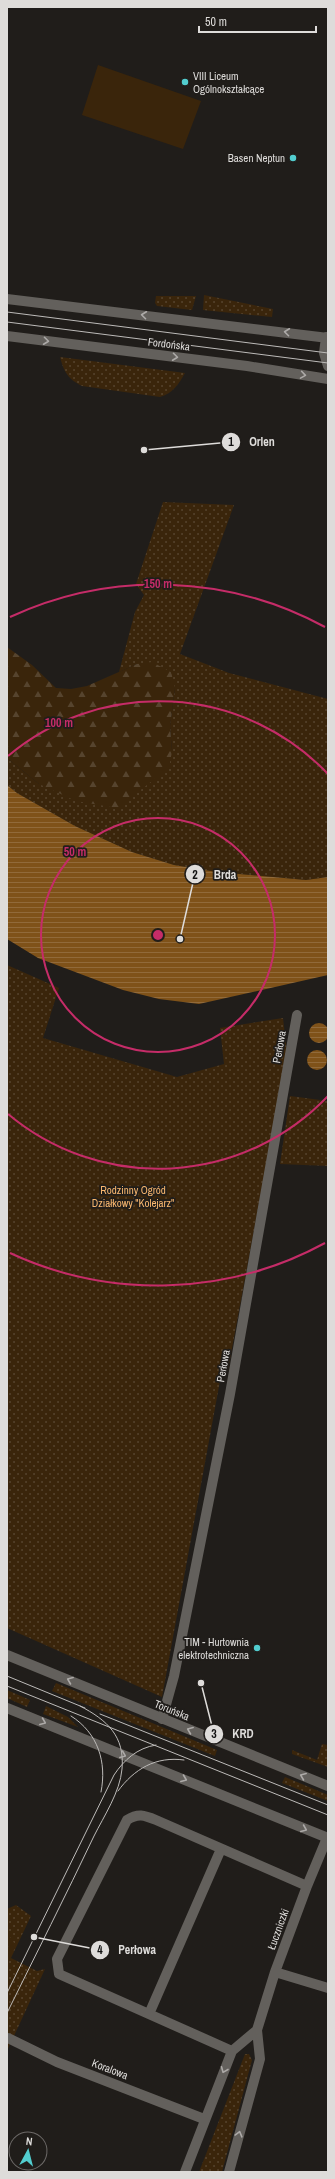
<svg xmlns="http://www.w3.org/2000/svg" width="335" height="2179" viewBox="0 0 335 2179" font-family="'Archivo Narrow',sans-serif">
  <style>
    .grass { fill: url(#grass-dots) }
    .forest { fill: url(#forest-firs) }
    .pitch { fill: #3a250b }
    .water { fill: url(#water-rules) }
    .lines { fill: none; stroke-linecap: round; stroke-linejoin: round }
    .street { stroke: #63605c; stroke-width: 10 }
    .secondary { stroke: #63605c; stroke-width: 10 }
    .tram { stroke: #bdbbb9; stroke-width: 1 }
    .oneway { stroke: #adaaa8 }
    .ring { fill: none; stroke: #c52c68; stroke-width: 2 }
    .poi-dot { fill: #52cdcf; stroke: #201d1a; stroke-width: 1.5 }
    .labels { text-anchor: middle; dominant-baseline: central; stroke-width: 3.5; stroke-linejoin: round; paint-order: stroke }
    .poi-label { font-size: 11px; fill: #dedcda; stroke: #201d1a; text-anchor: end }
    .street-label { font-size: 11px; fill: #dedcda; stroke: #201d1a }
    .park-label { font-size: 11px; fill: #f8b76f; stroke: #201d1a }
    .centre { fill: #c52c68; stroke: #201d1a; stroke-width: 2 }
    .ring-label { font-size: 12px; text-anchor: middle; font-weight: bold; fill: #c52c68; stroke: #201d1a; stroke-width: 3.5; stroke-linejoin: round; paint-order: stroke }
    .leader { fill: none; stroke: #dedcda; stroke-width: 1.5 }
    .callout-dot { fill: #dedcda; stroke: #201d1a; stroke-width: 1.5 }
    .mark-label { font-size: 12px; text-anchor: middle; font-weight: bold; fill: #111 }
    .callout-label { font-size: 12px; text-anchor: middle; font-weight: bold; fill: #dedcda; stroke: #201d1a; stroke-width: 3.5; stroke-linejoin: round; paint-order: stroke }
  </style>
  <defs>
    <pattern id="grass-dots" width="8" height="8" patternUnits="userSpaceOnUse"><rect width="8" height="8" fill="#3a250b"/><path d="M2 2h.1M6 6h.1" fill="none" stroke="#56442e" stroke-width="1.8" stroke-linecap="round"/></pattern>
    <pattern id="forest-firs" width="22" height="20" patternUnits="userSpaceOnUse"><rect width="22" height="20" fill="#3a250b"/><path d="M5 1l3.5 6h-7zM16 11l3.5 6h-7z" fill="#56442e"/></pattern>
    <pattern id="water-rules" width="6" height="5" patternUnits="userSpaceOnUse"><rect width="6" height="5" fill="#7f5219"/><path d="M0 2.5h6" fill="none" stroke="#916a3a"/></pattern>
  </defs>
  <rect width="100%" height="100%" fill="#201d1a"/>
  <!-- grass -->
  <path class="grass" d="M204,295L273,309L272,317L203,310Z
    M156,296H196L192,310L157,306L155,303Z
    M60,357L185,373C179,384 172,394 160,397L82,386C68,379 64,372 60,357Z
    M163,502L234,505L180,654L229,673L328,699V877L306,880L217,872L174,865L132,852L75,826L17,793L7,785V758L39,784L172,751L170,726L175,688L137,664L119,672L135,612L144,595L136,584Z
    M7,965L59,988L43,1038L177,1077L224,1064L220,1028L283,1018L287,1052L228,1370H222L162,1697L7,1628Z
    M290,1096L328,1101V1166L280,1164Z
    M56,1683L217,1750L215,1756L52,1691Z
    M7,1690L30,1700L27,1707L7,1698Z
    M46,1706L68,1717L78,1727L43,1714Z
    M322,1744L328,1745V1767L292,1754V1750L317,1760Z
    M285,1777L328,1795V1801L282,1783Z
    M16,1905L31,1916L11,1958L37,1971L45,1969L7,2051V1909Z
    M245,2054H249L252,2060L222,2172H199Z"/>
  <!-- forest -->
  <path class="forest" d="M7,647L32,665L56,688L71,689L87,686L137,664L152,662L171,672L175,688L170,726L172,751L169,768L117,808L76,801L39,784L7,758Z
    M7,1932L16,1946L7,1964Z"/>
  <!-- pitch -->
  <path class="pitch" d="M98,65L201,101L183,149L82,115Z"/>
  <!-- water -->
  <path class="water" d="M7,785L17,793L75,826L132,852L174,865L217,872L306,880L328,877V975L199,1004L159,999L123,990L38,958L7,939Z
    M309 1033a10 10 0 1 1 20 0a10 10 0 1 1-20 0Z
    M307 1060a10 10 0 1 1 20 0a10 10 0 1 1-20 0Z"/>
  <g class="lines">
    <!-- street -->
    <path class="street" d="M162,1719L174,1676L230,1394L297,1015
      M275,1972L328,1988
      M149,2014L221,1849
      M8,2038L57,2062L204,2119
      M232,2051L59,1974L57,1959L127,1820C138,1813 144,1815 156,1820L307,1886
      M185,2172L232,2051L257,2030
      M229,2172L260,2059L257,2030L275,1972L307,1886L327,1838"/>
    <!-- secondary -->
    <path class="secondary" d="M7,299L328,338
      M7,336L247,366L328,379
      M326,337L324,353L328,366
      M7,1655L328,1786
      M7,1708L328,1838"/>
    <!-- tram -->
    <path class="tram" d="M7,312L328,353
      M7,322L328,363
      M7,1676L85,1708
      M7,1686L328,1815
      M100,1714L328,1805
      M71,1716C98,1733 107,1762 101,1792
      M118,1791C134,1769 156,1756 184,1760
      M7,1993L114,1775C124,1760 137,1748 156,1745
      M7,2013C36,1954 66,1895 94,1836C104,1816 120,1792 122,1769C125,1736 107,1720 80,1706"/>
  </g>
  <!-- one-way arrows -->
  <defs><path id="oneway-chevron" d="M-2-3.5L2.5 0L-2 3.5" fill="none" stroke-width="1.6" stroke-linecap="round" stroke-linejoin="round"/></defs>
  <g class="oneway">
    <use href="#oneway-chevron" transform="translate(144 315) rotate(-173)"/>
    <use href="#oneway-chevron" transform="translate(287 332) rotate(-173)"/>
    <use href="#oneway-chevron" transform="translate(46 341) rotate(7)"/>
    <use href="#oneway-chevron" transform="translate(175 357) rotate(7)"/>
    <use href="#oneway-chevron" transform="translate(303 375) rotate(9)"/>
    <use href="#oneway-chevron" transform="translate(70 1680) rotate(-158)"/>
    <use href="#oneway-chevron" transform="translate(43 1722) rotate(22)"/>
    <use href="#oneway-chevron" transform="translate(190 1730) rotate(-158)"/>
    <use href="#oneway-chevron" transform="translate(123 1755) rotate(22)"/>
    <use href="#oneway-chevron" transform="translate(303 1776) rotate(-158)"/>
    <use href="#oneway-chevron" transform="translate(184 1779) rotate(22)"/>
    <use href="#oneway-chevron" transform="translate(304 1829) rotate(23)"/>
    <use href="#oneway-chevron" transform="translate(224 2070) rotate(112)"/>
    <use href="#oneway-chevron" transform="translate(239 2134) rotate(-75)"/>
  </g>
  <!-- distance rings -->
  <g class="ring">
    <circle cx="158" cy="935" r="117"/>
    <path d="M328 1096A234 234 0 0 1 8 1114M8 756A234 234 0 0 1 328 774"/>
    <path d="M325 1243A351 351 0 0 1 10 1253M10 617A351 351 0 0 1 325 627"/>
  </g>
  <!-- markers -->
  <g class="poi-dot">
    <circle cx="185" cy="82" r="4"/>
    <circle cx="293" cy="158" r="4"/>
    <circle cx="257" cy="1648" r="4"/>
  </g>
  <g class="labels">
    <!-- poi labels -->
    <g class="poi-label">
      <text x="193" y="76" text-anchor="start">VIII Liceum<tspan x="193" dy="13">Ogólnokształcące</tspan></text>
      <text x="285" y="158">Basen Neptun</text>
      <text x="249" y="1642">TIM - Hurtownia<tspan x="249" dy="13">elektrotechniczna</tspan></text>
    </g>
    <!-- street labels -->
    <g class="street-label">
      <text transform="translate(169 344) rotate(7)">Fordońska</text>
      <text transform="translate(279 1047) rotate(-80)">Perłowa</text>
      <text transform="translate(223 1366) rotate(-80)">Perłowa</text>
      <text transform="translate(172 1710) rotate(22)">Toruńska</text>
      <text transform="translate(278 1929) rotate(-70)">Łuczniczki</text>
      <text transform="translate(110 2069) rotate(21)">Koralowa</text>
    </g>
    <!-- park labels -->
    <g class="park-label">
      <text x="133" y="1190">Rodzinny Ogród<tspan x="133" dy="13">Działkowy "Kolejarz"</tspan></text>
    </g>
  </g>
  <circle cx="158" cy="935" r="6" class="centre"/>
  <g class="ring-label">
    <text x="158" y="588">150 m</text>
    <text x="59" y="727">100 m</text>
    <text x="75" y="856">50 m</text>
  </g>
  <!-- callouts -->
  <path class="leader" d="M144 450L231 442M180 939L195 874M201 1683L214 1734M34 1937L100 1950"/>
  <g class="callout-dot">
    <circle cx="144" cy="450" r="4"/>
    <circle cx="180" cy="939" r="4"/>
    <circle cx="201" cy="1683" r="4"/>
    <circle cx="34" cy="1937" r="4"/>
    <circle cx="231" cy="442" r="10"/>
    <circle cx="195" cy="874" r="10"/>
    <circle cx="214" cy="1734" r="10"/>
    <circle cx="100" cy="1950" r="10"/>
  </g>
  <g class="mark-label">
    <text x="231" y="446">1</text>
    <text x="195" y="879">2</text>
    <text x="214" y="1738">3</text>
    <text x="100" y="1954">4</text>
  </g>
  <g class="callout-label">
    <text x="262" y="446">Orlen</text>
    <text x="225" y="879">Brda</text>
    <text x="243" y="1738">KRD</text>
    <text x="137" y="1954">Perłowa</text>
  </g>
  <!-- border -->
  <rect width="335" height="2179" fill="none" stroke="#dedcda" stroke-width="16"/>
  <!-- north arrow -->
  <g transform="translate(28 2151) rotate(7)"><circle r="19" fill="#201d1a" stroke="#6c6967"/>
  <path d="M0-3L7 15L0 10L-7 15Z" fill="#52cdcf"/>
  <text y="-6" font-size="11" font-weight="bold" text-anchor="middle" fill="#dedcda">N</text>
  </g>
  <!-- scale -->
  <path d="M199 26v6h117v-6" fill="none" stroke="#dedcda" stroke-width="2"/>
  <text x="205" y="26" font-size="12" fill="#dedcda" stroke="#201d1a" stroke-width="3" paint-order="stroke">50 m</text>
</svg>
